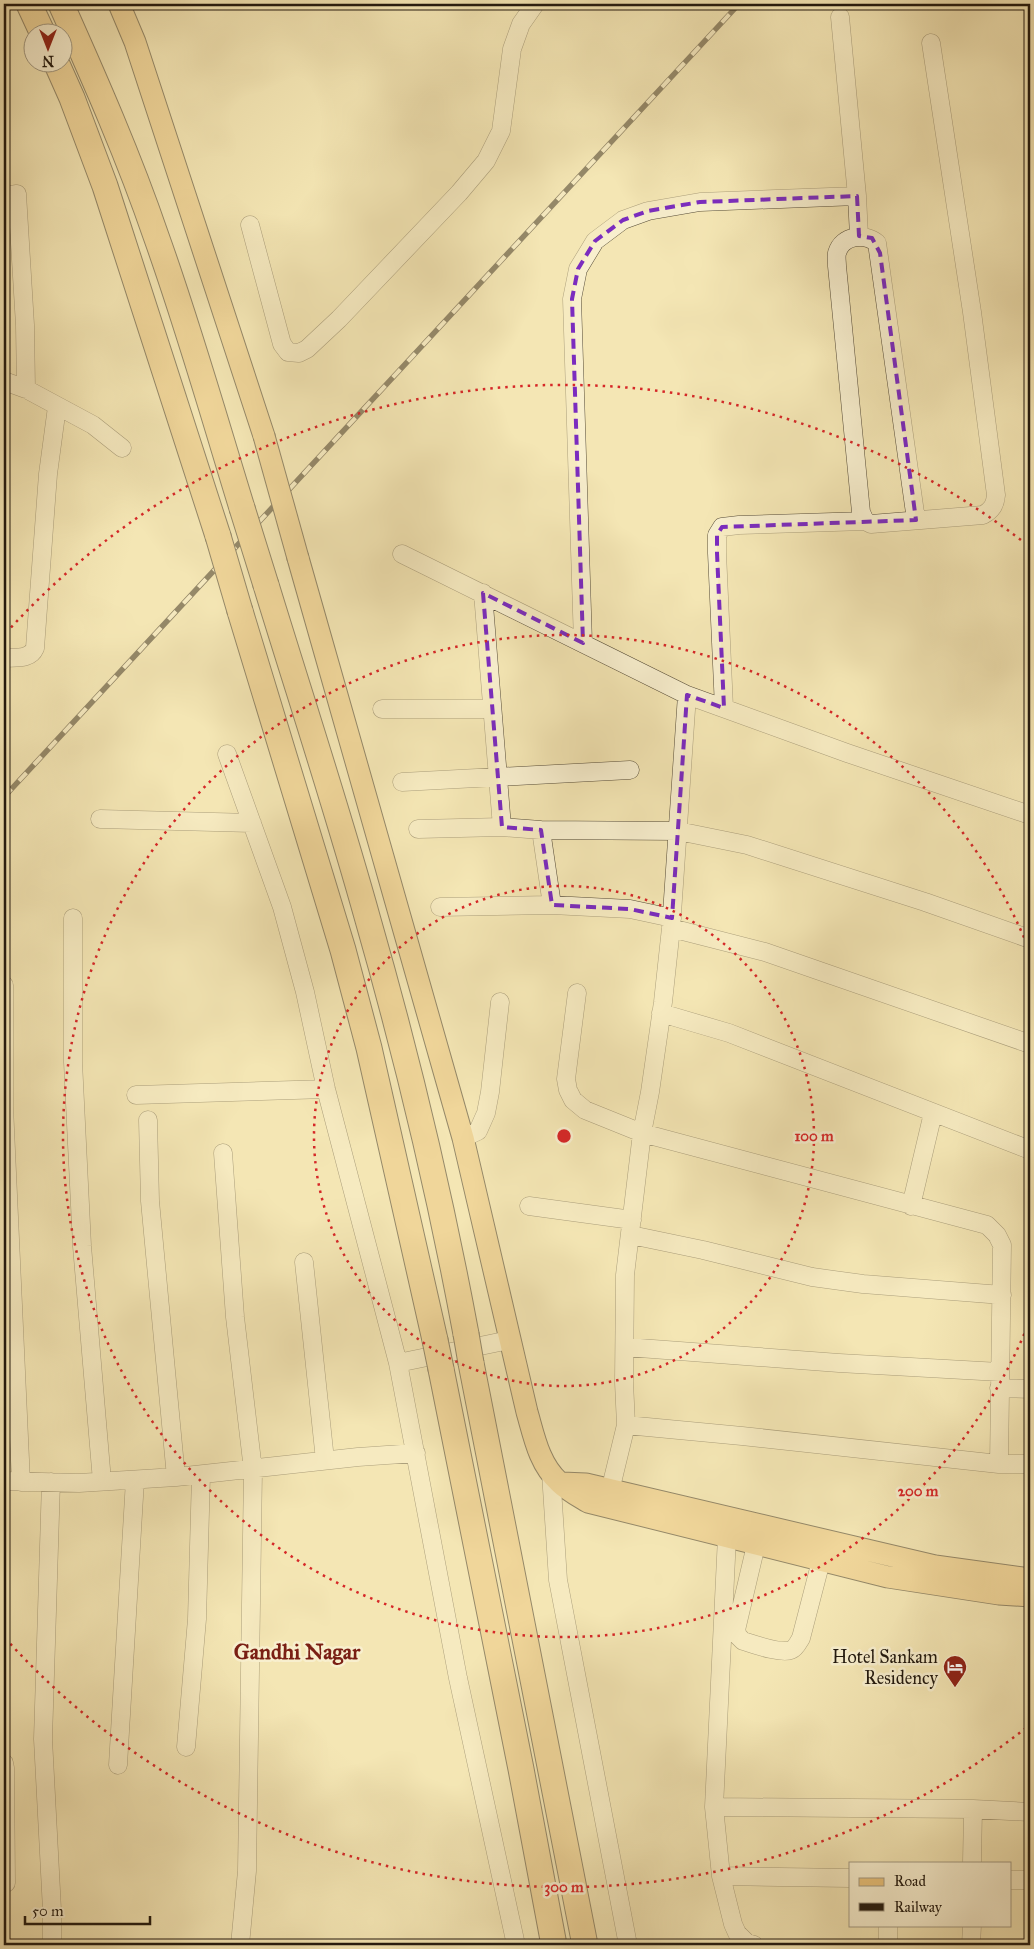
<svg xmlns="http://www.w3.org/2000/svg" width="1034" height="1949" viewBox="0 0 1034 1949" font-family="'IM FELL Great Primer',serif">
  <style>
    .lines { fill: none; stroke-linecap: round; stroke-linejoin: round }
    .minor-casing { stroke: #564c38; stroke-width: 19 }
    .major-casing { stroke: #22190e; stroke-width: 23 }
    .highway-casing { stroke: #22190e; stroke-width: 27 }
    .minor { stroke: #f8efce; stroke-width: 18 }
    .major { stroke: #eac37a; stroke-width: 21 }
    .highway { stroke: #eac37a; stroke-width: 25 }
    .rail-casing { stroke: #22190e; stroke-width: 5.5 }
    .rail { stroke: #f8efce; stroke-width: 4; stroke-dasharray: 11; stroke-linecap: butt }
    .major-bridge-casing { stroke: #22190e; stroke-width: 23; stroke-linecap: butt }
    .highway-bridge-casing { stroke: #22190e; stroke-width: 27; stroke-linecap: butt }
    .major-bridge { stroke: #eac37a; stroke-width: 21 }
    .highway-bridge { stroke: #eac37a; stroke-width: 25 }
    .marked { fill: none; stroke: #7b2cbf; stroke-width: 4; stroke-dasharray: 10 6; stroke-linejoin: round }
    .ring { fill: none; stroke: #d62828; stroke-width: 2.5; stroke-dasharray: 2.5 5 }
    .labels { text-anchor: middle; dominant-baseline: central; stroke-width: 5; stroke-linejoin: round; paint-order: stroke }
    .poi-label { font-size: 18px; fill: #22190e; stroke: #f8efce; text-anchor: end }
    .district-label { font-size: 22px; font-weight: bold; fill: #7a1f14; stroke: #f8efce }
    .centre { fill: #d62828; stroke: #f8efce; stroke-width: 2.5 }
    .ring-label { font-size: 15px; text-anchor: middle; font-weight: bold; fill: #d62828; stroke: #f8efce; stroke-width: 5; stroke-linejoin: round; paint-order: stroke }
  </style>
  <rect width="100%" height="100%" fill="#f4e6b4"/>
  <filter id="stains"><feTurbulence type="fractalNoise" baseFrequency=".004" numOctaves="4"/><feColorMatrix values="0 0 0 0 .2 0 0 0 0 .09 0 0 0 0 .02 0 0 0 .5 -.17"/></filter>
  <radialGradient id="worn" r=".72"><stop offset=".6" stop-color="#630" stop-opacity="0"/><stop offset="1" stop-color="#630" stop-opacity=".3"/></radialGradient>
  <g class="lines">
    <!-- minor casing -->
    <g class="minor-casing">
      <path id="minor" d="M840,17L857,196L859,236
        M4,196L17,194L25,325L26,389
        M250,225L282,344L288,352L299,353L307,349L339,319L459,193L486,161L501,131L512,49L521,24L535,4
        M4,381L26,389L93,425L122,448
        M916,520L877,243C865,233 842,235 837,253C836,257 837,262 837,266L861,512L865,521L871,524L983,515C992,510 995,505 996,495L972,312L931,43
        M402,554L687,695L847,753L1030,815
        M483,593L502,827
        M583,643L572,299L578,269L595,241L623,220L648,211L700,202L857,196
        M4,658C15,657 30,660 35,648L48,474L57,407
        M724,708L717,553V535L722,527L739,525L865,521
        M382,709H492
        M227,754L282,907L305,992L326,1089L398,1363L458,1678L516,1945
        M402,782L630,770
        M100,819L252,823
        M418,829L502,827L541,830L678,831L747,845L925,902L1030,939
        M541,830L552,905
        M440,907L552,905L630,909L672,918
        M73,918V1062L82,1246L102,1481
        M671,928L765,952L1030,1044
        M4,985V1107L21,1482
        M577,993L566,1079L568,1090L573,1100L585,1110L642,1133L987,1225L997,1235L1002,1245L999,1464
        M661,1013L729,1033L1030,1150
        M136,1095L326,1089
        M148,1120L150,1201L176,1477
        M463,1138L478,1131L486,1113L490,1092L500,1002
        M223,1153L235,1317L253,1470L247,1871L240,1945
        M529,1206L632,1220
        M911,1206L933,1113
        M631,1235L703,1250L812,1277L863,1284L1002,1295
        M304,1262L325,1460
        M626,1347L839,1363L1000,1372
        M398,1363L509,1340
        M999,1388L1030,1389
        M626,1425L742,1436L999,1464H1030
        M551,1473L558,1580L628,1945
        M4,1481L79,1483L176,1477L358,1457L416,1453
        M51,1482L43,1739L52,1910V1945
        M610,1491L626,1425L624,1382L625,1275L642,1133L650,1092L663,1002L671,928L687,695
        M727,1537L714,1807L721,1876L733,1924L737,1933L747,1943L754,1945
        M756,1545L736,1630L738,1636L743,1641C753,1644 781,1654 791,1650C796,1648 798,1643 801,1638L821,1561
        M186,1747L197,1619L201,1475
        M4,1763L5,1768L6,1883
        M118,1765L135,1480
        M714,1807L973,1809L1030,1812
        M972,1863L973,1809
        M721,1876L850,1878
        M1010,1880H1030
        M888,1925V1945
        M971,1945L972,1925"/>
    </g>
    <!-- major casing -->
    <g class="major-casing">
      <path id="major" d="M119,4L135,42L264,436
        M298,558L463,1138L527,1412C534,1436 539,1464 559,1482C567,1490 578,1496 588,1502L888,1577L999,1594L1030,1596
        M562,1483L586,1484L935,1566L1030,1579"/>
    </g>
    <!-- highway casing -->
    <g class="highway-casing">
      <path id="highway" d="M29,4L42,32
        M61,4C95,80 129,157 156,236C188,325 214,417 242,508
        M56,62L72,98L105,186L218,536
        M266,585C300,696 337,808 368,920C407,1056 440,1194 466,1334
        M240,611L343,950L369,1048L435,1340
        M471,1363L585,1945
        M441,1369L521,1769L554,1945"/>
    </g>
    <!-- minor -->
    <use href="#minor" class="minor"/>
    <!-- major -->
    <use href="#major" class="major"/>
    <!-- highway -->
    <use href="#highway" class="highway"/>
    <!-- rail casing -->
    <g class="rail-casing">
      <path id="rail" d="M4,797L739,4"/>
    </g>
    <!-- rail -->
    <use href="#rail" class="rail"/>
    <!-- major-bridge casing -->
    <g class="major-bridge-casing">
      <path id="major-bridge" d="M264,436L298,558"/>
    </g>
    <!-- highway-bridge casing -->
    <g class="highway-bridge-casing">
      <path id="highway-bridge" d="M242,508L266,585
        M218,536L240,611
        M466,1334L471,1363
        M435,1340L441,1369"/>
    </g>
    <!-- major-bridge -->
    <use href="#major-bridge" class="major-bridge"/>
    <!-- highway-bridge -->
    <use href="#highway-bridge" class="highway-bridge"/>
  </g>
  <!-- marked area -->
  <path d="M0 0H1034V1949H0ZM857,196L859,236L872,238L880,253L916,520L722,527L717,535V553L724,708L687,695L672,918L630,909L552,905L541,830L502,827L483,593L583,643L572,299L578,269L595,241L623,220L648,211L700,202Z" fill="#f4e6b4" fill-opacity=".55" fill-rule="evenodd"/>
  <path class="marked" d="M857,196L859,236L872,238L880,253L916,520L722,527L717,535V553L724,708L687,695L672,918L630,909L552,905L541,830L502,827L483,593L583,643L572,299L578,269L595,241L623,220L648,211L700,202Z"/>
  <!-- distance rings -->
  <g class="ring">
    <circle cx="564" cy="1136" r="250"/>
    <path d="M1030 1320A501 501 0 1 1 1030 952"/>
    <path d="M1026 1728A751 751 0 0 1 6 1639M6 633A751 751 0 0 1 1026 544"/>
  </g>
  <!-- icons -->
  <defs>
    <g id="hotel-pin" transform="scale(1.25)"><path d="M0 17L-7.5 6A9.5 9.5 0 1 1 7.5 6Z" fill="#8f2418" stroke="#f8efce"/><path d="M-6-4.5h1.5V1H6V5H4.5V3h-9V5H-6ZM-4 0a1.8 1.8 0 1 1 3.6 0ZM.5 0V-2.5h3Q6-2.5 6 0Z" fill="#fff"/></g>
  </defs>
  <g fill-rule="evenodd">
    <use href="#hotel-pin" x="955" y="1667"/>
  </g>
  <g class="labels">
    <!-- poi labels -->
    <g class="poi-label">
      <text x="938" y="1657">Hotel Sankam<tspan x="938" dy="21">Residency</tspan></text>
    </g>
    <!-- district labels -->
    <g class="district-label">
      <text x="297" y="1651">Gandhi Nagar</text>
    </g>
  </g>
  <circle cx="564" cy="1136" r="8" class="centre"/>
  <g class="ring-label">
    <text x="814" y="1141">100 m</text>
    <text x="918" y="1496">200 m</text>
    <text x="564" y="1892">300 m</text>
  </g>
  <!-- margin -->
  <rect width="1034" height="1949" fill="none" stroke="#f4e6b4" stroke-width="20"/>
  <rect x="5" y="5" width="1024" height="1939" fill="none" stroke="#22190e" stroke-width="2.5"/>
  <rect x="10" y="10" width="1014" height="1929" fill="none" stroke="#22190e"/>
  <!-- legend -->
  <rect x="849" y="1862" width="162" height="65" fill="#f8efce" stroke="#a29981"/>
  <rect x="859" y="1878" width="25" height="8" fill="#eac37a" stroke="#a29981"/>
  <text x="894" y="1886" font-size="15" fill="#22190e">Road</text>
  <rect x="859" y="1903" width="25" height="8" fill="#22190e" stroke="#a29981"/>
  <text x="894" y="1912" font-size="15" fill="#22190e">Railway</text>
  <!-- north arrow -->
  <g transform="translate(48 48) rotate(180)"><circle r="24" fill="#f8efce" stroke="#a29981"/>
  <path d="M0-4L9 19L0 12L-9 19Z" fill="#8f2418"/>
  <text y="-8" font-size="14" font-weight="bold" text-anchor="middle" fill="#22190e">N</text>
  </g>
  <!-- scale -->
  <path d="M25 1916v8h125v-8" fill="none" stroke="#22190e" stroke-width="2.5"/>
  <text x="32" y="1916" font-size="15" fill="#22190e" stroke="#f8efce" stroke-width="4" paint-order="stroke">50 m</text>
  <rect width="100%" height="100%" filter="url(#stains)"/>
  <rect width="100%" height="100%" fill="url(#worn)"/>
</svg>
